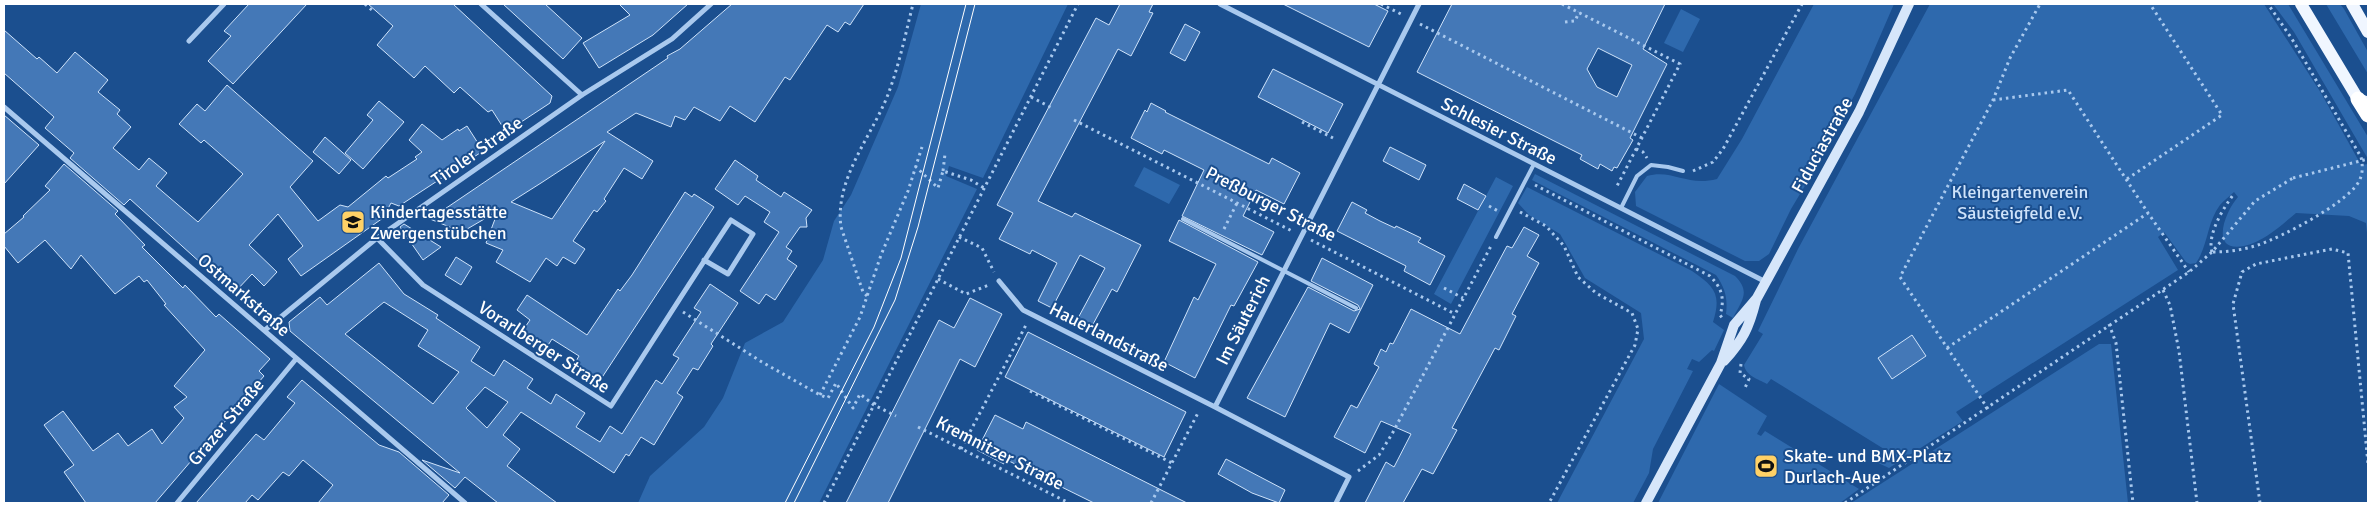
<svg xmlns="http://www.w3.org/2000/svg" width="2372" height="507" viewBox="0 0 2372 507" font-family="Signika,sans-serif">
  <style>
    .green { fill: #2e69ad }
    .building { fill: #4478b7; stroke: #cfe3fa; fill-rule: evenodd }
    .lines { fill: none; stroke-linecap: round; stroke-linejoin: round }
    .path { stroke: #a9c9ee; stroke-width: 3; stroke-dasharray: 2.5 4; stroke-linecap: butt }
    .lane { stroke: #a9c9ee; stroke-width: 4 }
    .street { stroke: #a9c9ee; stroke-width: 5 }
    .secondary { stroke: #d6e6fa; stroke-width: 10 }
    .primary { stroke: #f0f6ff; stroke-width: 12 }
    .highway { stroke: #fff; stroke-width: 15 }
    .tram { stroke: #fff; stroke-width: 1 }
    .path-bridge { stroke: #a9c9ee; stroke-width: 3; stroke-dasharray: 2.5 4; stroke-linecap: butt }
    .labels { text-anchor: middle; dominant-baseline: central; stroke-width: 4; stroke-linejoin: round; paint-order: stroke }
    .street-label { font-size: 18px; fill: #fff; stroke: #1b4f8f }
    .park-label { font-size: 18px; fill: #cfe3fa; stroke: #1b4f8f }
    .poi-label { font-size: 18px; fill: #fff; stroke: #1b4f8f; text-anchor: start }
  </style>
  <rect width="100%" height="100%" fill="#1b4f8f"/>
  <!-- green -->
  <path class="green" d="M921,4H1068L983,178L949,166L946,176L977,189L819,503H638L650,476L704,427L723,398L745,343L783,322L823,260L834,221L851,195L898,87Z
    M1814,4H1894L1855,94L1815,169L1791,209L1769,254L1759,261H1745L1636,206L1635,192L1647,176C1673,169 1687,187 1717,179L1742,139Z
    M1930,4H2264L2321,93L2361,165L2368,164V243L2366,223L2349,216L2296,213C2280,226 2265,241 2244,246C2208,253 2226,210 2238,197L2234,192C2230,196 2224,200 2220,205C2207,222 2208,246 2196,263L2190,264L2186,262L2164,232L2158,237L2178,270L1956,412L1963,421L1889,468L1876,462L1884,449L1771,379L1767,384C1758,379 1746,376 1744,365L1763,334L1758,331L1798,249Z
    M2273,4H2288L2368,137V159L2294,32Z
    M2326,4H2340L2344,9L2368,52V74Z
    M1681,9L1700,19L1683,52L1664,43Z
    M1144,167L1180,185L1169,204L1134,186Z
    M1535,174L1735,276C1751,292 1742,300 1733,318L1726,314C1728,298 1725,288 1716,275L1532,180Z
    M1496,177L1513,186L1451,304L1434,294Z
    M1527,187L1692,271C1714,286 1722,294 1713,322L1724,330L1714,351L1712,350L1699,362L1692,359L1687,369L1693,371L1653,449L1649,473L1633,503H1557L1644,339L1641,313L1585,278L1560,234L1529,215L1518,203Z
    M2099,344H2111L2128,503H1851Z
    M1719,384L1767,416L1757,434L1761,436L1765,431L1859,489L1840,503H1658Z"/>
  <!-- building -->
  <path class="building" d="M249,4H307L233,84L208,61L231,36L224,31Z
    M368,4H453L552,96L550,103L506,132L492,110L488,112L460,87L454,93L425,66L414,78L377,45L393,26Z
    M503,4H545L582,38L563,59Z
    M619,4H688L653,35L599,68L583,43L630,15Z
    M732,4H864L850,25L845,22L838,32L827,25L790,80L785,77L755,122L730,106L720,121L694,107L685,120L675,116L671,127L636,113L607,132L653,161L642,179L624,168L604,199L606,201L597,212L594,210L573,241L585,249L575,264L563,257L557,266L546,258L530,282L496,262L503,250L486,243L498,211L462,232L430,219L668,58L667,56L680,49ZM605,141L552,219L511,202L541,183Z
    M1120,4H1153L1149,12L1153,13L1131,56L1118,49L1038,201L1072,217L1075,213L1141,245L1117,292L1112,289L1091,328L1077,320L1105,268L1080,255L1052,308L1038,301L1057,263L1032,250L1030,254L999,239L1013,213L997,205L1096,18L1109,25Z
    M1283,4H1374L1388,11L1369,47Z
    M1452,4H1665L1643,49L1667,64L1630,138L1633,140L1617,168L1614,167L1612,171L1600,164L1598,169L1580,159L1582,155L1417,72ZM1598,48L1632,65L1617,97L1597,87L1587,69Z
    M1185,24L1200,32L1185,61L1170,53Z
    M4,30L37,59L39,57L57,73L75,52L108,80L98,92L120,110L117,114L131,127L113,148L139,170L149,158L167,173L156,186L198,222L243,174L204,140L201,143L179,124L197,104L205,111L227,85L313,161L290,187L318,221L340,205L348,207L386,176L388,178L417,159L415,157L422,152L409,140L422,124L442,140L458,129L459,131L467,126L483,151L399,206L391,203L383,218L301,276L288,259L303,246L278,214L249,245L277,272L264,286L252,274L234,293L130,199L124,205L70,158L74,153L45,128L54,117L4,73Z
    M1273,69L1343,104L1328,133L1258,97Z
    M379,101L404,122L363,169L345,153L373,120L367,115Z
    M1151,103L1166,111L1165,112L1269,164L1272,158L1300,173L1284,204L1256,190L1243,216L1274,232L1262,255L1182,216L1204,170L1164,150L1162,154L1131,138L1145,110L1147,112Z
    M4,115L39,145L4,184Z
    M325,137L351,160L339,174L313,152Z
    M1390,147L1426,165L1419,180L1383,161Z
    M735,160L758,176L756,180L781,197L784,192L812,210L806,218L807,227H800L786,247L792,251L787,259L797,266L775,300L766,294L759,304L740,291L779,232L764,222L770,212L745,196L738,205L715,189Z
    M64,164L118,211L115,214L145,245L142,247L183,288L185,285L216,317L219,314L270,359L259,371L264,376L155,503H86L64,472L74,465L44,425L63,411L93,451L118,433L128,446L152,429L162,444L184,418L174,407L187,397L174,386L205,350L164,305L166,304L147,280L144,282L139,276L115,294L81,255L71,269L45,240L18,263L4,246V234L24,217L23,216L50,190L45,186Z
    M1464,184L1486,196L1478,210L1457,199Z
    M685,192L692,197L694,194L714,207L599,382L573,366L579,356L552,339L545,350L521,333L530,320L517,310L527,295L587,335L618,289L620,291L632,275Z
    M1352,202L1367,210L1365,213L1380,221L1395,228L1396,226L1421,238L1418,242L1445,256L1430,285L1404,271L1406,266L1337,231Z
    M1179,220L1258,262L1234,306L1231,305L1195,378L1164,362L1194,297L1198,300L1216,264L1169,241Z
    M404,224L441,247L423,260L400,227Z
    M1524,227L1539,235L1527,256L1539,263L1512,314L1516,316L1499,350L1495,348L1452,428L1457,430L1433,474L1422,469L1403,503H1365L1386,462L1394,467L1411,434L1381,421L1365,453L1334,437L1351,405L1357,408L1379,367L1374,364L1381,349L1386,352L1390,343L1393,344L1411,309L1460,334L1507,246L1512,248Z
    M456,257L472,267L461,285L445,275Z
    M1322,258L1373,285L1349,333L1330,323L1285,417L1247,398L1308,287L1354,311L1360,309L1358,305L1311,281Z
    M379,263L404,294L438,315L436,318L480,347L471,361L494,376L504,360L533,379L527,388L551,404L556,394L585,413L576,427L600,442L610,426L622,434L656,380L662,384L679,358L673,355L701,312L694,308L710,284L738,303L711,344L713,346L698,370L693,368L677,393L683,397L654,445L641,437L629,456L626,454L614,473L521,412L503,435L520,449L507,466L557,503H498L465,477L455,488L422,460L460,473L290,331L289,322L320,297L327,305ZM384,302L428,330L418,346L459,372L433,404L345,334ZM485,387L508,402L487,428L466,408Z
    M970,298L1002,314L975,367L960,359L888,503H846L939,320L954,328Z
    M1028,332L1186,412L1164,457L1005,377Z
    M1912,335L1926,356L1892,379L1878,358Z
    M302,380L379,445L399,452L449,495L442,503H318L333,485L303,460L289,476L283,472L258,500L252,495L245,503H196L256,434L264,440L295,403L287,397Z
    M995,415L1023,429L1026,422L1187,503H1094L1007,460L1004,464L977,450Z
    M1226,459L1285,490L1279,503L1252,493L1218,474Z"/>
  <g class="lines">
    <!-- path -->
    <path class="path" d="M365,4L373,11
      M1381,4L1401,14
      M1562,4L1680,64L1616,188
      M1565,22L1575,21L1579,12
      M1420,24L1642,138
      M1031,97L1054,109
      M1993,100L2068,90L2148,213L2189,272
      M1074,120L1292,231
      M1302,122L1333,138
      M1636,149L1643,152L1647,158
      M915,166L938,188L943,171L971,180L984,188
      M943,171L945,154
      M1693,171L1713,162L1723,149L1802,4
      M2127,179L2222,115L2150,4
      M1535,185L1710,276C1722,288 1725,299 1720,315L1723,319
      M1489,206L1498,211
      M1520,212L1546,226L1564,246L1578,277L1596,293L1632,313L1638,329L1635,345L1549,503
      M1224,229L1237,203
      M959,237L982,248L994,272
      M1311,240L1455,314
      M2212,252C2207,234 2223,209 2233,195
      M2213,252C2228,252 2243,250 2258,245C2282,237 2345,204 2358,183C2363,175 2363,166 2361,157L2292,39L2268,4
      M938,279L966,294L989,285
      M1444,288L1463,298
      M2163,290L2170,305L2179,351L2197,503
      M867,296L863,292L841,227C834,177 875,133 890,89C900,61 906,32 913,4
      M683,312L762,362L820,395L828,398L836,383L853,408L860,394L874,405L896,416
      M2109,324L2116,343L2133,503
      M1947,348L2148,213
      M1741,364L1740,373L1749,379L1744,390
      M1030,391L1172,463
      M820,395L860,317L881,255L908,191L922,147
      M1988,409L1900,277L1993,100L2010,58L2040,4
      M918,427L1069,503
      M961,449L1027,323
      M1358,471L1379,455L1392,434L1491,246
      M824,503L1078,4
      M1151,503L1199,411
      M1845,503L2189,272L2212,252L2255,201L2293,178
      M2260,503L2233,304L2242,272L2256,264L2332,249L2348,253L2368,464"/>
    <!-- lane -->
    <path class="lane" d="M1621,208L1637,176L1651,165L1668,167L1683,171
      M1183,219L1356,308
      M1496,237L1534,164"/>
    <!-- street -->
    <path class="street" d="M481,4L582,95
      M1220,4L1766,282
      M189,41L224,4
      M4,107L465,503
      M377,238L423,285L611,406C651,344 690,282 731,220L753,234L728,274L704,260
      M999,281L1023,310L1215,407
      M265,330L377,238L582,95L672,39L711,4
      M177,503L296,359
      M1336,503L1349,477L1215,407L1419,4"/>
    <!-- secondary -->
    <path class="secondary" d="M1724,361C1743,340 1749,328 1756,300
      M1646,503L1721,363L1734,325L1757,298L1859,112L1909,4"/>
    <!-- primary -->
    <path class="primary" d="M2301,4L2358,99L2366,102
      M2352,4L2368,32"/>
    <!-- highway -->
    <path class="highway" d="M2358,99L2368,115"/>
    <!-- tram -->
    <path class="tram" d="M785,503L874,327L901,258L966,4
      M794,503L895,300L918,227L975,4"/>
    <!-- path-bridge -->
    <path class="path-bridge" d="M2293,178L2368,159"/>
  </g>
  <!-- icons -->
  <defs>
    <g id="school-square" transform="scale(1.25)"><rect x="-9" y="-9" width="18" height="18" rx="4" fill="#ffd166" stroke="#1b4f8f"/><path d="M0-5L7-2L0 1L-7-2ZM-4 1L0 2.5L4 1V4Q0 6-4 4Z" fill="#111"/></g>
    <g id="stadium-square" transform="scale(1.25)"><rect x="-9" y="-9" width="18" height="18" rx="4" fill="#ffd166" stroke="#1b4f8f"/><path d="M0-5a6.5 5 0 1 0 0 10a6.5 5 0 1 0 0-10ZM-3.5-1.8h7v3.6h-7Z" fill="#111"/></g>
  </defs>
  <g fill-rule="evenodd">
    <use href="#school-square" x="353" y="222"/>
    <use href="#stadium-square" x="1766" y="466"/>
  </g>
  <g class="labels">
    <!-- street labels -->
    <g class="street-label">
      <text transform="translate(1499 131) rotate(27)">Schlesier Straße</text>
      <text transform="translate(1822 145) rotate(-61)">Fiduciastraße</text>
      <text transform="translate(477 151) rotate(-35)">Tiroler Straße</text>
      <text transform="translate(1271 204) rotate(27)">Preßburger Straße</text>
      <text transform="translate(244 295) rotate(41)">Ostmarkstraße</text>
      <text transform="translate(1243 320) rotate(-63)">Im Säuterich</text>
      <text transform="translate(1109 337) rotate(27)">Hauerlandstraße</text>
      <text transform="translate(544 347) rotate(33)">Vorarlberger Straße</text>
      <text transform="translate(226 422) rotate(-50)">Grazer Straße</text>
      <text transform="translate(1000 453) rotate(27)">Kremnitzer Straße</text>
    </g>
    <!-- park labels -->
    <g class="park-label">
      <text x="2020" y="192">Kleingartenverein<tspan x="2020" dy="21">Säusteigfeld e.V.</tspan></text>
    </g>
    <!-- poi labels -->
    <g class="poi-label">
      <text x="370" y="212">Kindertagesstätte<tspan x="370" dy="21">Zwergenstübchen</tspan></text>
      <text x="1784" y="456">Skate- und BMX-Platz<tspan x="1784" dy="21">Durlach-Aue</tspan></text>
    </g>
  </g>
  <!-- border -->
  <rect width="2372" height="507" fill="none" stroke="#ffffff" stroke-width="10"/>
</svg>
